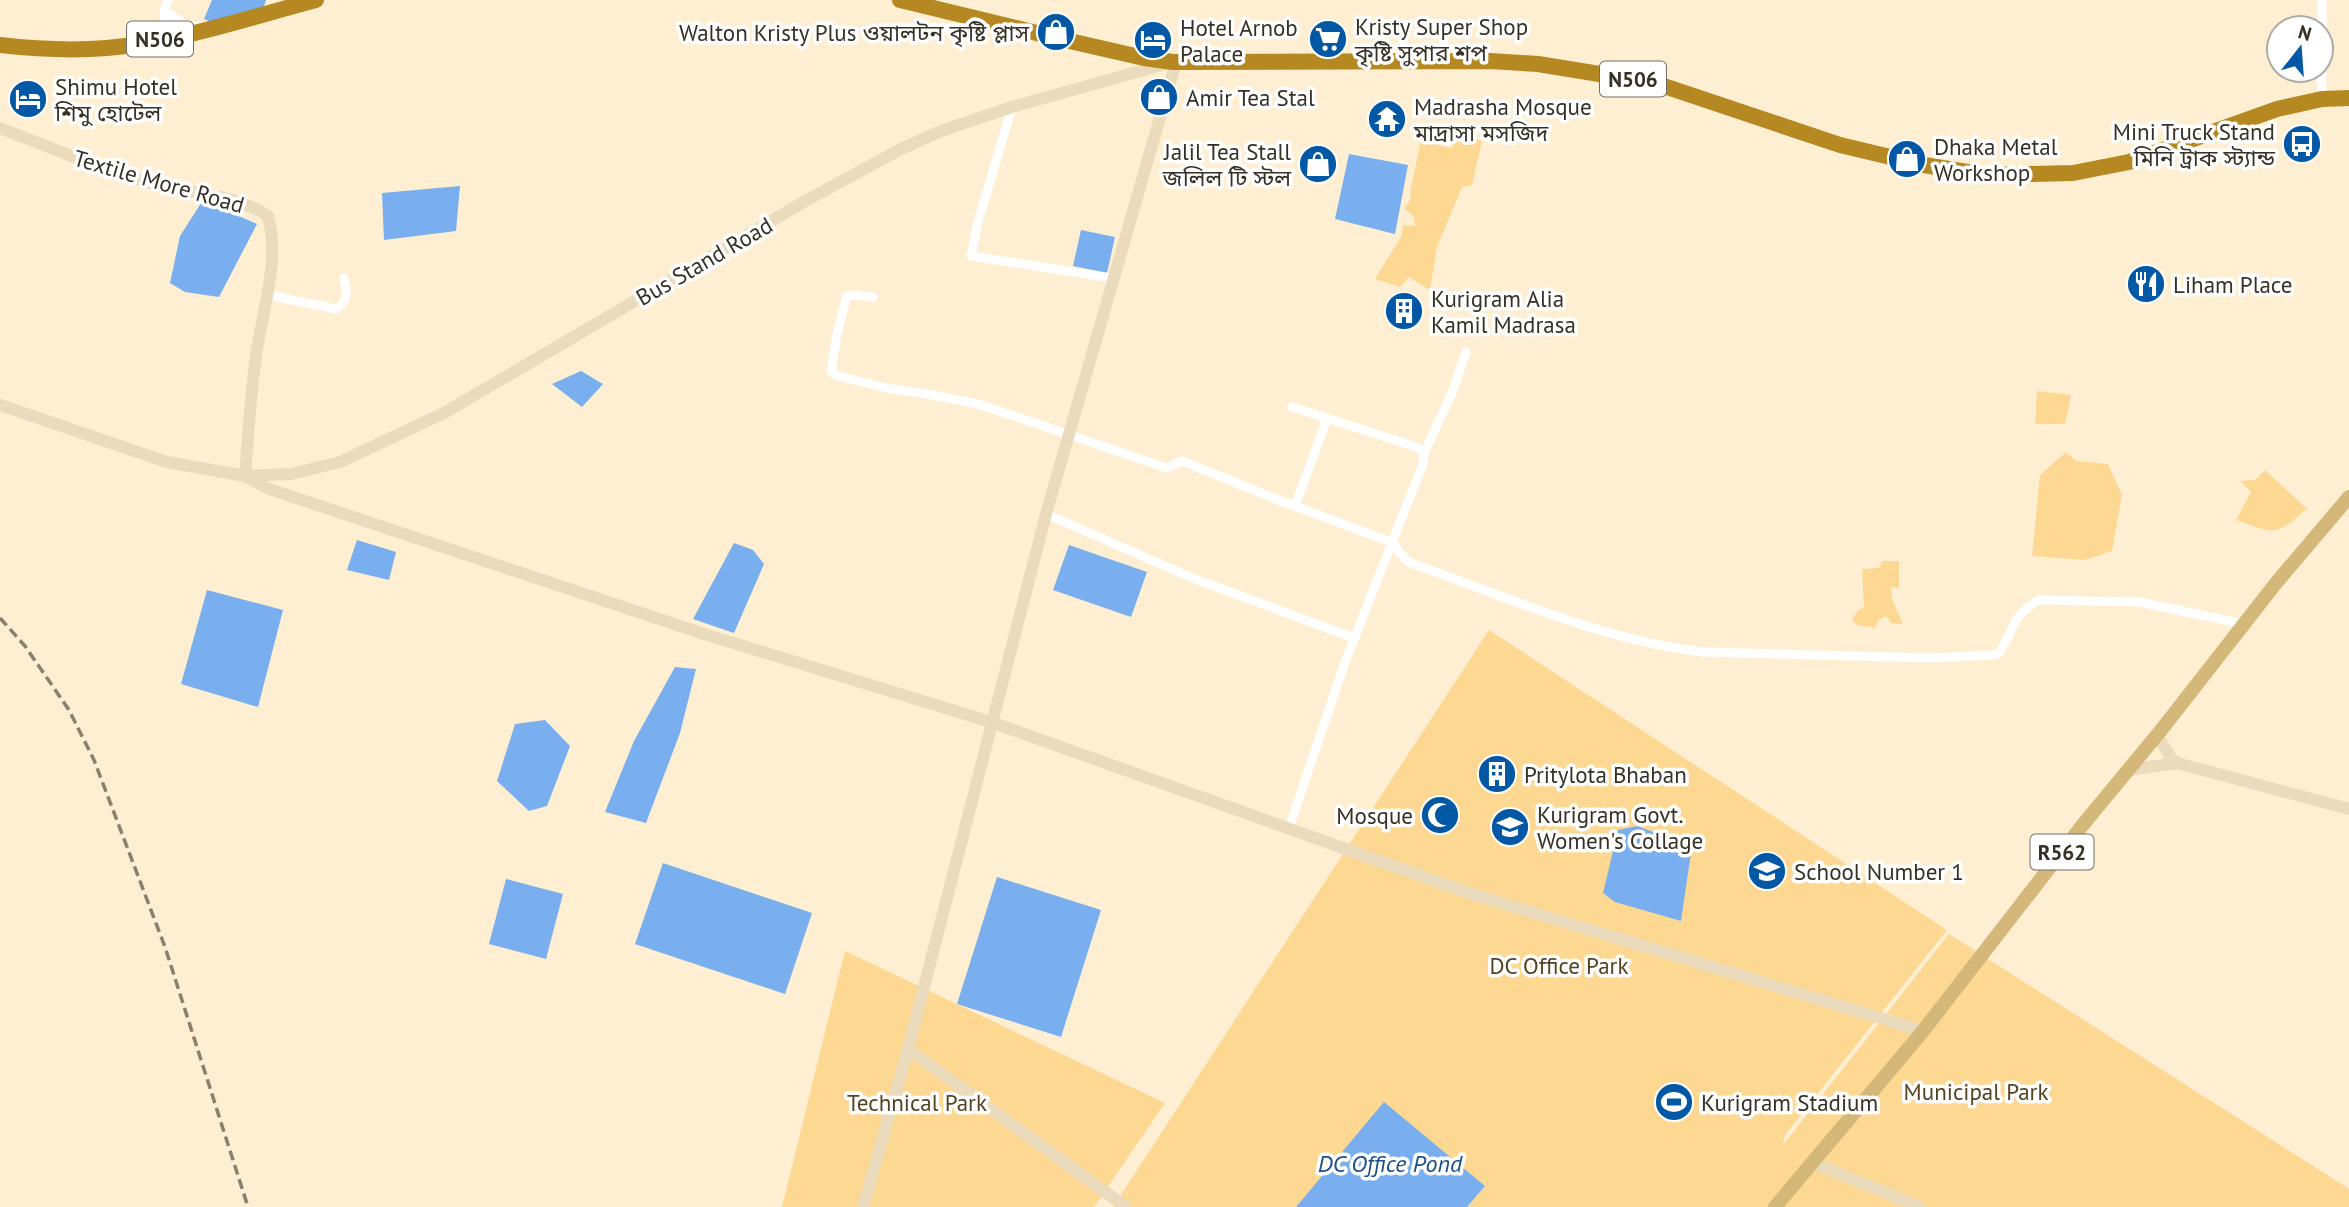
<svg xmlns="http://www.w3.org/2000/svg" width="2349" height="1207" viewBox="0 0 2349 1207" font-family="'PT Sans','Noto Sans Bengali',sans-serif">
  <style>
    .park { fill: #fdd892 }
    .water { fill: #79aeef }
    .lines { fill: none; stroke-linecap: round; stroke-linejoin: round }
    .street { stroke: #fff; stroke-width: 9 }
    .secondary { stroke: #e9dbbc; stroke-width: 12 }
    .primary { stroke: #d3b87a; stroke-width: 14 }
    .highway { stroke: #b68821; stroke-width: 16 }
    .rail { stroke: #8a806e; stroke-width: 3.5; stroke-dasharray: 10 5; stroke-linecap: butt }
    .labels { text-anchor: middle; dominant-baseline: central; stroke-width: 7; stroke-linejoin: round; paint-order: stroke }
    .shield { fill: #fff; stroke: #726e66; stroke-width: 2 }
    .shield-label { font-size: 21px; font-weight: bold; fill: #363025 }
    .poi-label { font-size: 23px; fill: #363025; stroke: #fff; text-anchor: start }
    .street-label { font-size: 23px; fill: #363025; stroke: #fff }
    .park-label { font-size: 23px; fill: #544220; stroke: #fff }
    .water-label { font-size: 24px; font-style: italic; fill: #1a508a; stroke: #fff }
  </style>
  <rect width="100%" height="100%" fill="#feefd3"/>
  <!-- park -->
  <path class="park" d="M1458,135L1482,141L1472,185L1462,187L1437,247L1430,290L1409,277L1400,287L1375,279L1401,237L1403,225L1415,226L1414,217L1404,208L1411,199L1410,193L1421,140L1451,148Z
    M2037,391L2071,395L2065,424H2035Z
    M2066,452L2076,461L2108,464L2122,495L2112,551L2085,560L2032,556L2040,475Z
    M2265,470L2307,509C2273,537 2277,534 2236,520L2251,492L2240,481L2255,480Z
    M1882,561H1899V588L1891,587L1892,599L1903,624L1891,623L1886,616L1877,621L1876,628L1857,625L1852,620L1858,610L1864,608L1862,569L1879,568Z
    M1489,630L1947,930L1785,1135L1783,1145L1949,934L2349,1189V1207H1113Z
    M845,951L1165,1103L1094,1207H782Z"/>
  <!-- water -->
  <path class="water" d="M212,0H266L262,12L216,24L204,19Z
    M1349,154L1408,165L1395,234L1335,219Z
    M460,186L456,231L384,240L382,193Z
    M203,200L257,224L219,297L185,292L170,283L180,236Z
    M1081,230L1115,237L1107,273L1073,266Z
    M581,371L603,384L582,407L552,384Z
    M357,540L396,552L389,580L347,570Z
    M734,543L753,550L764,564L734,633L693,619Z
    M1069,545L1147,572L1131,617L1053,590Z
    M207,590L283,610L258,707L181,684Z
    M675,667L696,669L680,733L646,823L605,812L634,741Z
    M545,720L570,746L547,806L529,811L497,781L515,724Z
    M1637,826L1692,846L1681,921L1615,902L1603,893L1618,830Z
    M663,863L812,913L785,994L635,944Z
    M997,877L1101,910L1061,1037L957,1004Z
    M506,879L563,894L546,959L489,944Z
    M1384,1102L1485,1186L1467,1207H1296Z"/>
  <g class="lines">
    <!-- street -->
    <path class="street" d="M2322,0V99
      M164,10L187,26L199,27
      M166,38L164,10L168,0
      M1012,107L978,222L971,256L1112,278
      M267,295L336,309C349,301 347,292 344,278
      M873,297L854,295L847,296L837,334L831,372L838,376L891,389L922,393L978,404L1167,468L1182,461L1281,501L1391,542L1408,562C1504,596 1601,640 1703,652L1929,658L1994,655L2000,652C2015,628 2011,616 2039,600L2139,602L2244,624
      M1424,453L1452,393L1466,352
      M1295,506L1327,419
      M1046,514L1195,579L1354,638
      M1289,828L1345,662L1423,464L1424,453L1417,447L1292,407"/>
    <!-- secondary -->
    <path class="secondary" d="M0,128C51,148 101,169 153,184C191,194 235,194 268,216C281,264 260,316 255,364C250,401 248,439 245,476
      M0,405L167,462L245,476L269,489L704,634L991,722L1472,894L1923,1031
      M245,476L291,474L340,462L444,413L807,200L901,149L941,131L1012,107L1169,63
      M2157,735L2171,758L2177,763
      M2128,770L2177,763L2349,809
      M908,1049L1126,1207
      M1814,1163L1920,1207
      M863,1207L908,1049L1046,514L1176,62"/>
    <!-- primary -->
    <path class="primary" d="M1775,1207L1923,1031L2081,827L2162,729L2276,583L2349,497"/>
    <!-- highway -->
    <path class="highway" d="M900,0L1074,42L1144,58L1173,62L1490,61L1538,64L1655,83L1840,145L1924,165L1986,175L2073,173L2129,162L2277,109L2322,99L2349,98
      M0,45C35,49 72,51 107,48C178,42 248,18 316,0"/>
    <!-- rail -->
    <path class="rail" d="M0,618L25,646L69,710L94,760L165,947L248,1207"/>
  </g>
  <!-- icons -->
  <defs>
    <g id="shop-disc" transform="scale(2.0125)"><circle r="9.5" fill="#0358a6" stroke="#fff"/><path d="M-5-2.5h2.3a2.7 3.5 0 0 1 5.4 0H5L5.5 6h-11ZM-1.5-2.5h3a1.5 2.3 0 0 0-3 0Z" fill="#fff"/></g>
    <g id="supermarket-disc" transform="scale(2.0125)"><circle r="9.5" fill="#0358a6" stroke="#fff"/><path d="M-6-5.5h2.5l.6 2H6L4.5 2H-2.5L-4.4-4H-6ZM-1.5 3.2a1.3 1.3 0 1 0 .1 0ZM3 3.2a1.3 1.3 0 1 0 .1 0Z" fill="#fff"/></g>
    <g id="hotel-disc" transform="scale(2.0125)"><circle r="9.5" fill="#0358a6" stroke="#fff"/><path d="M-6-4.5h1.5V1H6V5H4.5V3h-9V5H-6ZM-4 0a1.8 1.8 0 1 1 3.6 0ZM.5 0V-2.5h3Q6-2.5 6 0Z" fill="#fff"/></g>
    <g id="temple-disc" transform="scale(2.0125)"><circle r="9.5" fill="#0358a6" stroke="#fff"/><path d="M0-6L5-2H3V0L6.5 2.5H4V6H1.5V3h-3V6H-4V2.5H-6.5L-3 0V-2H-5Z" fill="#fff"/></g>
    <g id="bus-disc" transform="scale(2.0125)"><circle r="9.5" fill="#0358a6" stroke="#fff"/><path d="M-5-6H5V4H4V6H2V4H-2V6H-4V4H-5ZM-3.5-4V0h7V-4ZM-3.5 1.2v1.5H-2V1.2ZM2 1.2v1.5H3.5V1.2Z" fill="#fff"/></g>
    <g id="restaurant-disc" transform="scale(2.0125)"><circle r="9.5" fill="#0358a6" stroke="#fff"/><path d="M-5-6h1v4h1v-4h1v4h1v-4h1v5L-1.5 .5V6h-2V.5L-5-1ZM5-6V6H3V1.5H1.5Q1.5-4 5-6Z" fill="#fff"/></g>
    <g id="building-disc" transform="scale(2.0125)"><circle r="9.5" fill="#0358a6" stroke="#fff"/><path d="M-4-6H4V6H1V3H-1V6H-4ZM-2.5-4.3h1.7v1.8h-1.7ZM.8-4.3h1.7v1.8H.8ZM-2.5-1h1.7V.8h-1.7ZM.8-1h1.7V.8H.8Z" fill="#fff"/></g>
    <g id="mosque-disc" transform="scale(2.0125)"><circle r="9.5" fill="#0358a6" stroke="#fff"/><path d="M3.5-4.9A6 6 0 1 0 3.5 4.9A5 5 0 1 1 3.5-4.9Z" fill="#fff"/></g>
    <g id="university-disc" transform="scale(2.0125)"><circle r="9.5" fill="#0358a6" stroke="#fff"/><path d="M0-5L7-2L0 1L-7-2ZM-4 1L0 2.5L4 1V4Q0 6-4 4Z" fill="#fff"/></g>
    <g id="school-disc" transform="scale(2.0125)"><circle r="9.5" fill="#0358a6" stroke="#fff"/><path d="M0-5L7-2L0 1L-7-2ZM-4 1L0 2.5L4 1V4Q0 6-4 4Z" fill="#fff"/></g>
    <g id="stadium-disc" transform="scale(2.0125)"><circle r="9.5" fill="#0358a6" stroke="#fff"/><path d="M0-5a6.5 5 0 1 0 0 10a6.5 5 0 1 0 0-10ZM-3.5-1.8h7v3.6h-7Z" fill="#fff"/></g>
  </defs>
  <g fill-rule="evenodd">
    <use href="#shop-disc" x="1056" y="32"/>
    <use href="#supermarket-disc" x="1328" y="39"/>
    <use href="#hotel-disc" x="1153" y="40"/>
    <use href="#shop-disc" x="1159" y="97"/>
    <use href="#hotel-disc" x="28" y="99"/>
    <use href="#temple-disc" x="1387" y="119"/>
    <use href="#bus-disc" x="2302" y="144"/>
    <use href="#shop-disc" x="1907" y="159"/>
    <use href="#shop-disc" x="1318" y="164"/>
    <use href="#restaurant-disc" x="2146" y="284"/>
    <use href="#building-disc" x="1404" y="311"/>
    <use href="#building-disc" x="1497" y="774"/>
    <use href="#mosque-disc" x="1440" y="815"/>
    <use href="#university-disc" x="1510" y="827"/>
    <use href="#school-disc" x="1767" y="871"/>
    <use href="#stadium-disc" x="1674" y="1102"/>
  </g>
  <g class="labels">
    <!-- shield labels -->
    <g class="shield">
      <rect x="127" y="21.5" width="66" height="35" rx="5"/>
      <rect x="1600" y="61.5" width="66" height="35" rx="5"/>
      <rect x="2030.5" y="834.5" width="63" height="35" rx="5"/>
    </g>
    <g class="shield-label">
      <text x="160" y="39">N506</text>
      <text x="1633" y="79">N506</text>
      <text x="2062" y="852">R562</text>
    </g>
    <!-- poi labels -->
    <g class="poi-label">
      <text x="1355" y="26">Kristy Super Shop<tspan x="1355" dy="26">কৃষ্টি সুপার শপ</tspan></text>
      <text x="1180" y="27">Hotel Arnob<tspan x="1180" dy="26">Palace</tspan></text>
      <text x="1029" y="32" text-anchor="end">Walton Kristy Plus ওয়ালটন কৃষ্টি প্লাস</text>
      <text x="55" y="86">Shimu Hotel<tspan x="55" dy="26">শিমু হোটেল</tspan></text>
      <text x="1186" y="97">Amir Tea Stal</text>
      <text x="1414" y="106">Madrasha Mosque<tspan x="1414" dy="26">মাদ্রাসা মসজিদ</tspan></text>
      <text x="2275" y="131" text-anchor="end">Mini Truck Stand<tspan x="2275" dy="26">মিনি ট্রাক স্ট্যান্ড</tspan></text>
      <text x="1934" y="146">Dhaka Metal<tspan x="1934" dy="26">Workshop</tspan></text>
      <text x="1291" y="151" text-anchor="end">Jalil Tea Stall<tspan x="1291" dy="26">জলিল টি স্টল</tspan></text>
      <text x="2173" y="284">Liham Place</text>
      <text x="1431" y="298">Kurigram Alia<tspan x="1431" dy="26">Kamil Madrasa</tspan></text>
      <text x="1524" y="774">Pritylota Bhaban</text>
      <text x="1537" y="814">Kurigram Govt.<tspan x="1537" dy="26">Women's Collage</tspan></text>
      <text x="1413" y="815" text-anchor="end">Mosque</text>
      <text x="1794" y="871">School Number 1</text>
      <text x="1701" y="1102">Kurigram Stadium</text>
    </g>
    <!-- street labels -->
    <g class="street-label">
      <text transform="translate(159 181) rotate(16)">Textile More Road</text>
      <text transform="translate(704 261) rotate(-30)">Bus Stand Road</text>
    </g>
    <!-- park labels -->
    <g class="park-label">
      <text x="1559" y="965">DC Office Park</text>
      <text x="1976" y="1091">Municipal Park</text>
      <text x="917" y="1102">Technical Park</text>
    </g>
    <!-- water labels -->
    <g class="water-label">
      <text x="1390" y="1163">DC Office Pond</text>
    </g>
  </g>
  <!-- north arrow -->
  <g transform="translate(2300 49) rotate(17)"><circle r="33" fill="#ffffff" stroke="#afaca8" stroke-width="2"/>
  <path d="M0-5L12 26L0 18L-12 26Z" fill="#0358a6"/>
  <text y="-10" font-size="19" font-weight="bold" text-anchor="middle" fill="#363025">N</text>
  </g>
</svg>
